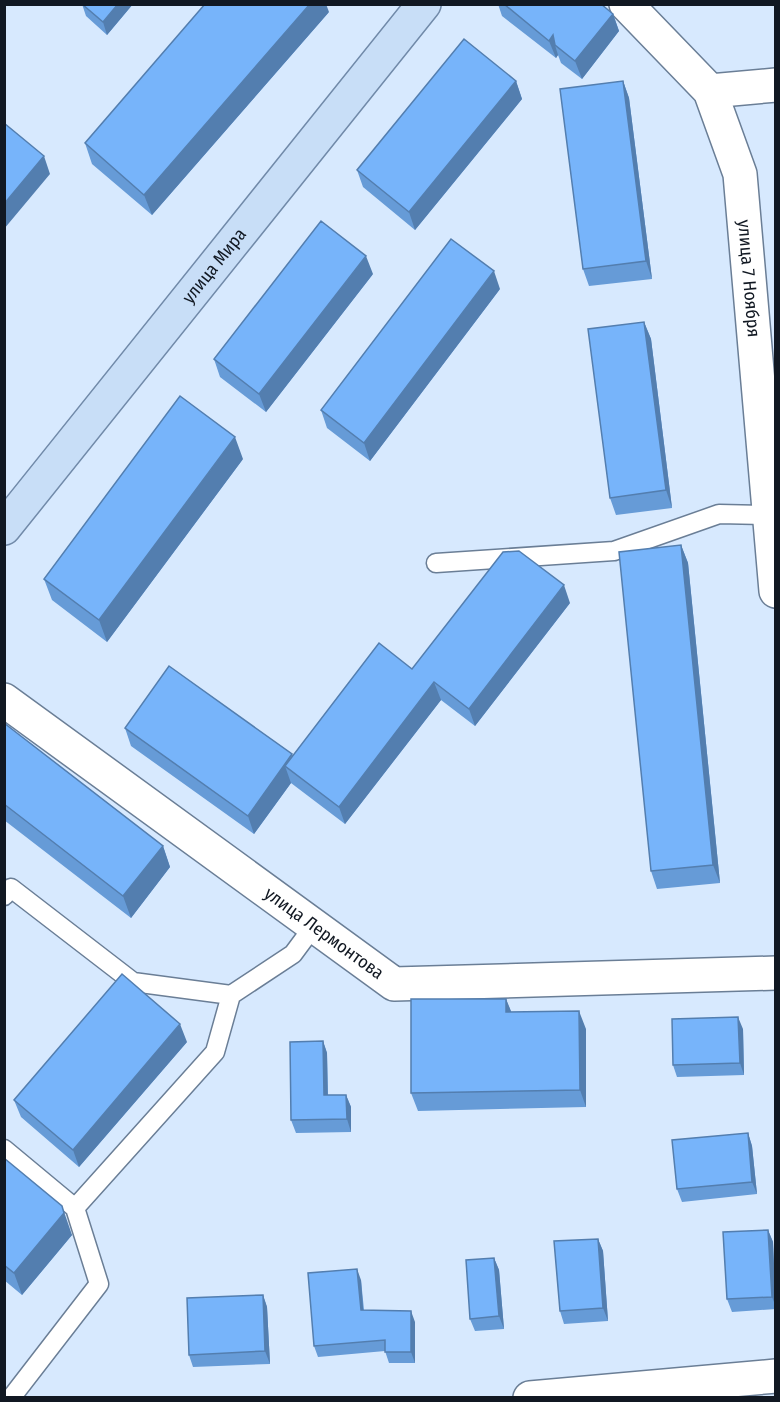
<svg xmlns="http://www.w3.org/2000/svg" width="780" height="1402" viewBox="0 0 780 1402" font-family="'Fira Sans Condensed',sans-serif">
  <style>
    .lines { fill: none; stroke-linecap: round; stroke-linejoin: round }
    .lane-casing { stroke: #6a7e96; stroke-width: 21 }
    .street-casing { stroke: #6a7e96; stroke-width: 36 }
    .primary-casing { stroke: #718aa9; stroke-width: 36 }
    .lane { stroke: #fff; stroke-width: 18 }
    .street { stroke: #fff; stroke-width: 33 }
    .primary { stroke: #c8def7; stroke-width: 33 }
    .wall { fill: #669bd7 }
    .shaded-wall { fill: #537eaf }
    .building { fill: #77b4fa; stroke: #537eaf; stroke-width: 1.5 }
    .labels { text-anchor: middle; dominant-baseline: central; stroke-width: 6; stroke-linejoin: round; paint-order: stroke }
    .street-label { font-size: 18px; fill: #111822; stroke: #f0f4fa }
  </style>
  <rect width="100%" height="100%" fill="#d7e9fe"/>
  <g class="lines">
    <!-- lane casing -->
    <g class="lane-casing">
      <path id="lane" d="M436,563L614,551L719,514L770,515
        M4,896L11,888L133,982L231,995
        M4,1149L75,1208
        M11,1398L99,1284L75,1208L215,1052L231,995L293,954L313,927"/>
    </g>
    <!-- street casing -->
    <g class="street-casing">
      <g id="street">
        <path id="s1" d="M626,4L710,91L740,174L776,591"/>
        <path d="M710,91L776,85"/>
        <path id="s2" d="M4,700L394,984L776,973"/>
        <path d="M530,1398L776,1376"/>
      </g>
    </g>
    <!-- primary casing -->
    <g class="primary-casing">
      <g id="primary">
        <path id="s3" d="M4,528L424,4"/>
      </g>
    </g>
    <!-- lane -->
    <use href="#lane" class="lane"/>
    <!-- street -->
    <use href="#street" class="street"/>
    <!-- primary -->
    <use href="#primary" class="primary"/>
  </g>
  <!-- wall -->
  <path class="wall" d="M82,4H133L107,35L86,16Z
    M498,4H601L613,14L619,31L582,79L561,63L558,55L556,58L502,16Z
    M329,12L152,215L92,164L85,143Z
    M516,81L522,99L415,230L363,187L357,170Z
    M623,81L629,98L652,279L589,286L583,269Z
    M373,274L266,412L220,377L214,359Z
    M500,289L370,461L327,428L321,410Z
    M644,322L651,339L672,508L616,515L610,498Z
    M243,459L107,642L52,600L44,579Z
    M681,545L688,563L720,883L657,889L651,871Z
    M570,603L475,726L441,700L345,824L291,783L254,834L131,746L125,728L293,755L412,669Z
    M4,723L163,846L170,867L131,918L4,820Z
    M506,999L511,1012L586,1029V1107L418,1111L411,1093Z
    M743,1029L744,1075L677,1077L673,1065Z
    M323,1041L327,1053L328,1095H346L351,1107V1132L296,1133L291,1120Z
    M187,1042L79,1167L21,1117L14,1100Z
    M748,1133L752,1146L757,1194L682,1202L677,1189Z
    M4,1158L72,1235L22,1295L4,1280Z
    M768,1230L773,1242L776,1309L732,1312L727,1299Z
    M598,1239L603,1251L608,1321L564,1324L560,1311Z
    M494,1258L499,1270L504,1329L475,1331L470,1319Z
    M361,1280L364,1310L415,1322V1363H389L385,1351L318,1357L314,1346Z
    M263,1295L267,1307L270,1364L193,1367L189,1355Z"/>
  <!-- shaded-wall -->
  <path class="shaded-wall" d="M118,4H133L107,35L103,22Z
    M310,4H326L329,12L152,215L144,195Z
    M613,14L619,31L582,79L575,61Z
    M553,35L555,45L558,55L556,58L549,41Z
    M516,81L522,99L415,230L409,212Z
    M623,81L629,98L652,279L646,261Z
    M44,156L50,174L4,229V204Z
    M366,256L373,274L266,412L259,394Z
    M494,271L500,289L370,461L364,443Z
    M644,322L651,339L672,508L666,490Z
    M235,437L243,459L107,642L99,620Z
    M681,545L688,563L720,883L713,865Z
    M564,585L570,603L475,726L469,709Z
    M434,682L441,700L345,824L339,807Z
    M292,754L285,766L291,783L254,834L248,816Z
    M163,846L170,867L131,918L123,896Z
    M506,999L513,1016L506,1012Z
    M579,1011L586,1029V1107L580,1090Z
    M738,1017L743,1029L744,1075L740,1063Z
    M180,1024L187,1042L79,1167L73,1150Z
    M323,1041L327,1053L328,1108L324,1095Z
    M346,1095L351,1107V1132L347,1119Z
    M748,1133L752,1146L757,1194L752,1182Z
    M62,1206L72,1235L22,1295L14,1273Z
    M768,1230L773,1242L776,1307L772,1297Z
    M598,1239L603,1251L608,1321L603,1308Z
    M494,1258L499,1270L504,1329L499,1316Z
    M357,1269L361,1280L364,1321L361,1310Z
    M263,1295L267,1307L270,1364L265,1351Z
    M411,1311L415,1322V1363L411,1352Z"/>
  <!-- building -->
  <path class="building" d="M82,4H118L103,22Z
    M205,4H310L144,195L85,143Z
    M504,4H601L613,14L575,61L555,45L553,35L549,41Z
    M464,39L516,81L409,212L357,170Z
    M623,81L646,261L583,269L560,89Z
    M4,123L44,156L4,204Z
    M321,221L366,256L259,394L214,359Z
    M451,239L494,271L364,443L321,410Z
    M644,322L666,490L610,498L588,329Z
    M180,396L235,437L99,620L44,579Z
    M681,545L713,865L651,871L619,552Z
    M519,551L564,585L469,709L434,682L339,807L285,766L379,643L412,669L503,552Z
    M169,666L292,754L248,816L125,728Z
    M4,723L163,846L123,896L4,804Z
    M122,974L180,1024L73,1150L14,1100Z
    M411,999H506V1012L579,1011L580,1090L411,1093Z
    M738,1017L740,1063L673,1065L672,1019Z
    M323,1041L324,1095H346L347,1119L291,1120L290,1042Z
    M748,1133L752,1182L677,1189L672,1140Z
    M4,1158L62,1206L64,1213L14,1273L4,1265Z
    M768,1230L772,1297L727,1299L723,1232Z
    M598,1239L603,1308L560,1311L554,1241Z
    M494,1258L499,1316L470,1319L466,1260Z
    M357,1269L361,1310L411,1311V1352H385V1340L314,1346L308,1273Z
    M263,1295L265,1351L189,1355L187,1298Z"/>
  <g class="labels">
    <!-- street labels -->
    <g class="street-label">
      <text stroke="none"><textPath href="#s3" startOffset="336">улица Мира</textPath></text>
      <text stroke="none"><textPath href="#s1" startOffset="314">улица 7 Ноября</textPath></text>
      <text stroke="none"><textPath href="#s2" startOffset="396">улица Лермонтова</textPath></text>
    </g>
  </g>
  <!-- border -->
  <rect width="780" height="1402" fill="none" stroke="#111822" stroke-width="12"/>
</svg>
